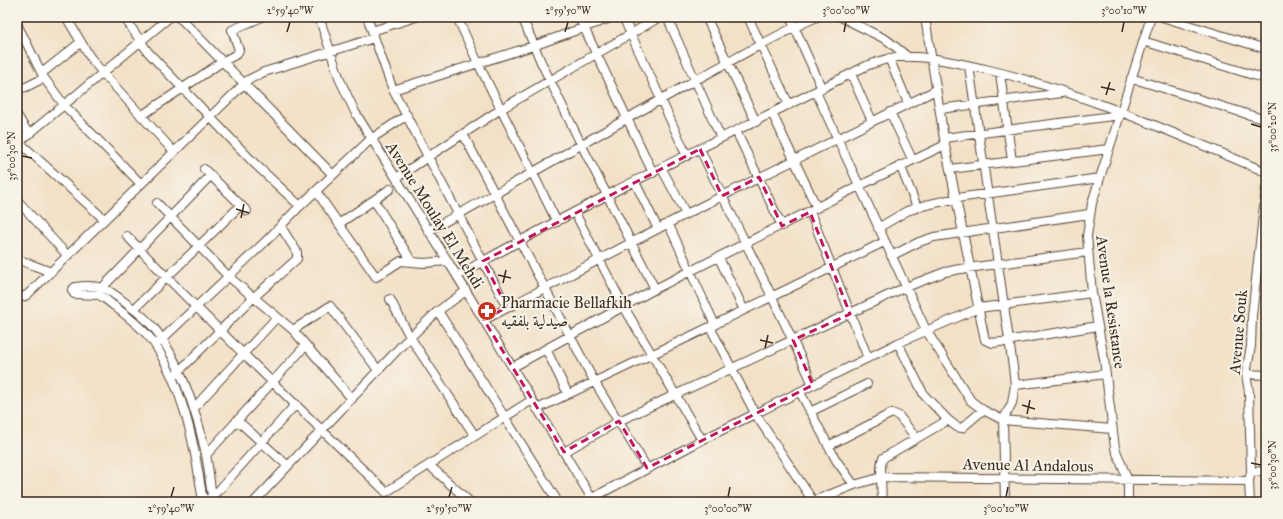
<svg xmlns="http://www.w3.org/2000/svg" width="1283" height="519" viewBox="0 0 1283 519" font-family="'IM FELL Great Primer',Amiri,serif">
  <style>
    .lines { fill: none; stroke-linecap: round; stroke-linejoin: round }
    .street-casing { stroke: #574537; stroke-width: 10 }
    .street { stroke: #fff; stroke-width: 8 }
    .marked { fill: none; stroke: #c2185b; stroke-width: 3; stroke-dasharray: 8 5; stroke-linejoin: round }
    .ticks { fill: none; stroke: #3b2a1e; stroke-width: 1.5 }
    .labels { text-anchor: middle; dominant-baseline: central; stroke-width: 4; stroke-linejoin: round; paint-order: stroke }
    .street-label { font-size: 16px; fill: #3b2a1e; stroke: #f7f3e8 }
    .poi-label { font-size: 16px; fill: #3b2a1e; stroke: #f7f3e8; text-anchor: start }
    .neatline { fill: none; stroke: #3b2a1e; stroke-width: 1.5 }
    .ticks-label { font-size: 10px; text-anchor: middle; fill: #3b2a1e }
  </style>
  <rect width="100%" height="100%" fill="#f7f3e8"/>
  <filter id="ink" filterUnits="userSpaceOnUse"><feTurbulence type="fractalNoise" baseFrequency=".025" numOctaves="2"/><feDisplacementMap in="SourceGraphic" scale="8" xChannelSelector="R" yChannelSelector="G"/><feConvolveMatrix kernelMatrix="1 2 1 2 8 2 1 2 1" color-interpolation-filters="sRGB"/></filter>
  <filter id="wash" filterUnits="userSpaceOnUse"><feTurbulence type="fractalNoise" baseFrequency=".012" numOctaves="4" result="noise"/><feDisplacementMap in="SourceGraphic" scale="16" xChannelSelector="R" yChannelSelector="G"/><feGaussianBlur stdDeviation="0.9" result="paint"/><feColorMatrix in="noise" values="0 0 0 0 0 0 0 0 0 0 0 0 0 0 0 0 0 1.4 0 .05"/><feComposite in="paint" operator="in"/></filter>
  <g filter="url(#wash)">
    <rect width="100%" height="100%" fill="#f3e1c7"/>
  </g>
  <g filter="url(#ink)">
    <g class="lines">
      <!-- street casing -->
      <g class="street-casing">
        <path id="street" d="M66,17L90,57L102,72L174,152
          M124,17L148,52L254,163L300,206
          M177,17L182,20L333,175
          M319,17L340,80L355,112L457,276L594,502
          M367,17L393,90L507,307
          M457,17L478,63L557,222
          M522,17L541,62L581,144L655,289
          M579,17L653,173
          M623,17L687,156
          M667,17L721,138
          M706,17L756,122
          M748,17L789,105
          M790,17L822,89
          M841,17L887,40L908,57
          M925,17L945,145L985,340L993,343L1098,326
          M1162,17L1266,49
          M17,24L44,78L65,106L141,184
          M372,31L416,17
          M1143,41L1266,79
          M889,58L908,103
          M969,66L1013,367L1015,385L1012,403L1003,420L1005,502
          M42,73L81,42
          M1000,73L1012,161
          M851,74L872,121
          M1131,78L1266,120
          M17,89L26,87L44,78
          M393,90L533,46L613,17
          M816,92L926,330L971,401L983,410L1003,420L1112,429
          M940,109L1062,93
          M890,112L912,159
          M772,113L817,208
          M17,115L28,133
          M141,116L222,62L237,54L239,50L232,30L262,17
          M736,131L782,226
          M463,134L594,381L647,468
          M944,138L1120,115
          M19,142L104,219
          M17,144L170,17
          M700,149C737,228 778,305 813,385
          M900,165L917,207
          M204,169L247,211
          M662,169L686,214
          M950,169L1109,149
          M396,178L501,109L660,17
          M635,182L658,229
          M316,191L376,277L401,261L424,263L447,261
          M17,200L67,255
          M374,200L411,260
          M157,203L229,277L293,330L352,399
          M810,212L868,358
          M575,213L624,307L702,440
          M340,223L390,189
          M668,223L715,325
          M878,228L907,211L926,205L957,198L1100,178
          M428,231C518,182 605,130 694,81C735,59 775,35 817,17
          M127,236C211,324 299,408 386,492L532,400
          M891,256L919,242L934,237L1089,214
          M719,258L744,310
          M17,259L51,272
          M457,276C590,200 729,135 866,66C877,62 887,58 898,57C928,55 956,63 985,69C1083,92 1174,133 1266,172
          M103,287L211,175
          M17,299L27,295L248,80L264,72L374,38
          M390,299L410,337L475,436
          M134,309L241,205
          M438,311L558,502
          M484,320L686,214L936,90
          M710,327L756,415L813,501
          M293,330L330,306L378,370
          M158,343L266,241L300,206L371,139L407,115
          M546,349L568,394
          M513,367L655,289L859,186L945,145
          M1246,374L1266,375
          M175,375L253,298L297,259V252L281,227
          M1015,385L1106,374
          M800,392L836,460L854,485
          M194,408L277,317
          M537,409L693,335L884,242
          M810,412L867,384
          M237,420L288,466
          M948,420L957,427L962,428L983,410
          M828,446L892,413L899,416L916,438
          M564,452L619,421L906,287L945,272L960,269L1088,252
          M206,455L306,345
          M429,465L470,502
          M1251,472L1266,471
          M592,498L702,440L898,343L979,308L1092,293
          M208,499L219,490L296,404
          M203,502C196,454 188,408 166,364C161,355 157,346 150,338C138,323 119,310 104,298L99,295L74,294L72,290L75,287C101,283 108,289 127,304C138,312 150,322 158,333C182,367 197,414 206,454C209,470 210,486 213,502
          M254,502L404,343L438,311L466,291
          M811,502L854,485L882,477L1249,481
          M882,502C882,492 879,465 883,458L948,420L924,395L898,343
          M1128,502V481L1115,448L1104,359L1092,293L1087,236L1092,203L1151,17
          M1250,502L1249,481L1251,472L1249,392L1246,374L1251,346L1252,316L1266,188"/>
      </g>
      <!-- street -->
      <use href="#street" class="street"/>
    </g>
  </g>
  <!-- marked area -->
  <path class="marked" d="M700,149L722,196L759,177L782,226L810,212L850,314L793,340L813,385L647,468L619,421L564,452L484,320L507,307L483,261Z"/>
  <!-- ticks -->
  <path class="ticks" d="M287,32L290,22M565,32L568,22M844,32L846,22M1122,32L1124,22M1101,87L1115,90M1106,95L1110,82M1251,124L1261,127M22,156L32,158M236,209L249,213M241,218L244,204M498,275L511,278M503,283L506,270M760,340L773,343M765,348L768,335M1022,405L1035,409M1027,414L1030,400M1251,463L1261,465M171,497L174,487M449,497L452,487M728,497L730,487M1006,497L1008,487"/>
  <!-- icons -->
  <defs>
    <g id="pharmacy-disc" transform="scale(1)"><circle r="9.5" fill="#c8321e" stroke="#f7f3e8"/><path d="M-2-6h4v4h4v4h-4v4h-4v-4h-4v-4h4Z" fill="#fff"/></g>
  </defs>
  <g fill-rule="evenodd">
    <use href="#pharmacy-disc" x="487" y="311"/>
  </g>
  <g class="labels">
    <!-- street labels -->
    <g class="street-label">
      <text transform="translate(435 215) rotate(58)">Avenue Moulay El Mehdi</text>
      <text transform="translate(1111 302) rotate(82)">Avenue la Resistance</text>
      <text transform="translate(1238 332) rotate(-85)">Avenue Souk</text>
      <text transform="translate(1028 465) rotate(1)">Avenue Al Andalous</text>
    </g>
    <!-- poi labels -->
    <g class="poi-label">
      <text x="501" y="302">Pharmacie Bellafkih<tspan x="501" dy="18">صيدلية بلفقيه</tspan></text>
    </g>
  </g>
  <!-- margin -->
  <rect width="1283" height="519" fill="none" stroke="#f7f3e8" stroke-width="44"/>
  <rect x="22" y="22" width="1239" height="475" class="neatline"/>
  <g class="ticks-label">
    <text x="290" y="14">2°59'40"W</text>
    <text x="568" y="14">2°59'50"W</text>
    <text x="846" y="14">3°00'00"W</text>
    <text x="1124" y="14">3°00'10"W</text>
    <text transform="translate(1272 127) rotate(-90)" y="4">35°00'20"N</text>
    <text transform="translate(11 156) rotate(-90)" y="4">35°00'30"N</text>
    <text transform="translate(1272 465) rotate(-90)" y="4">35°00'30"N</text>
    <text x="171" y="512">2°59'40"W</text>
    <text x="449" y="512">2°59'50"W</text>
    <text x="728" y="512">3°00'00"W</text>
    <text x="1006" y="512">3°00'10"W</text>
  </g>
</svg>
